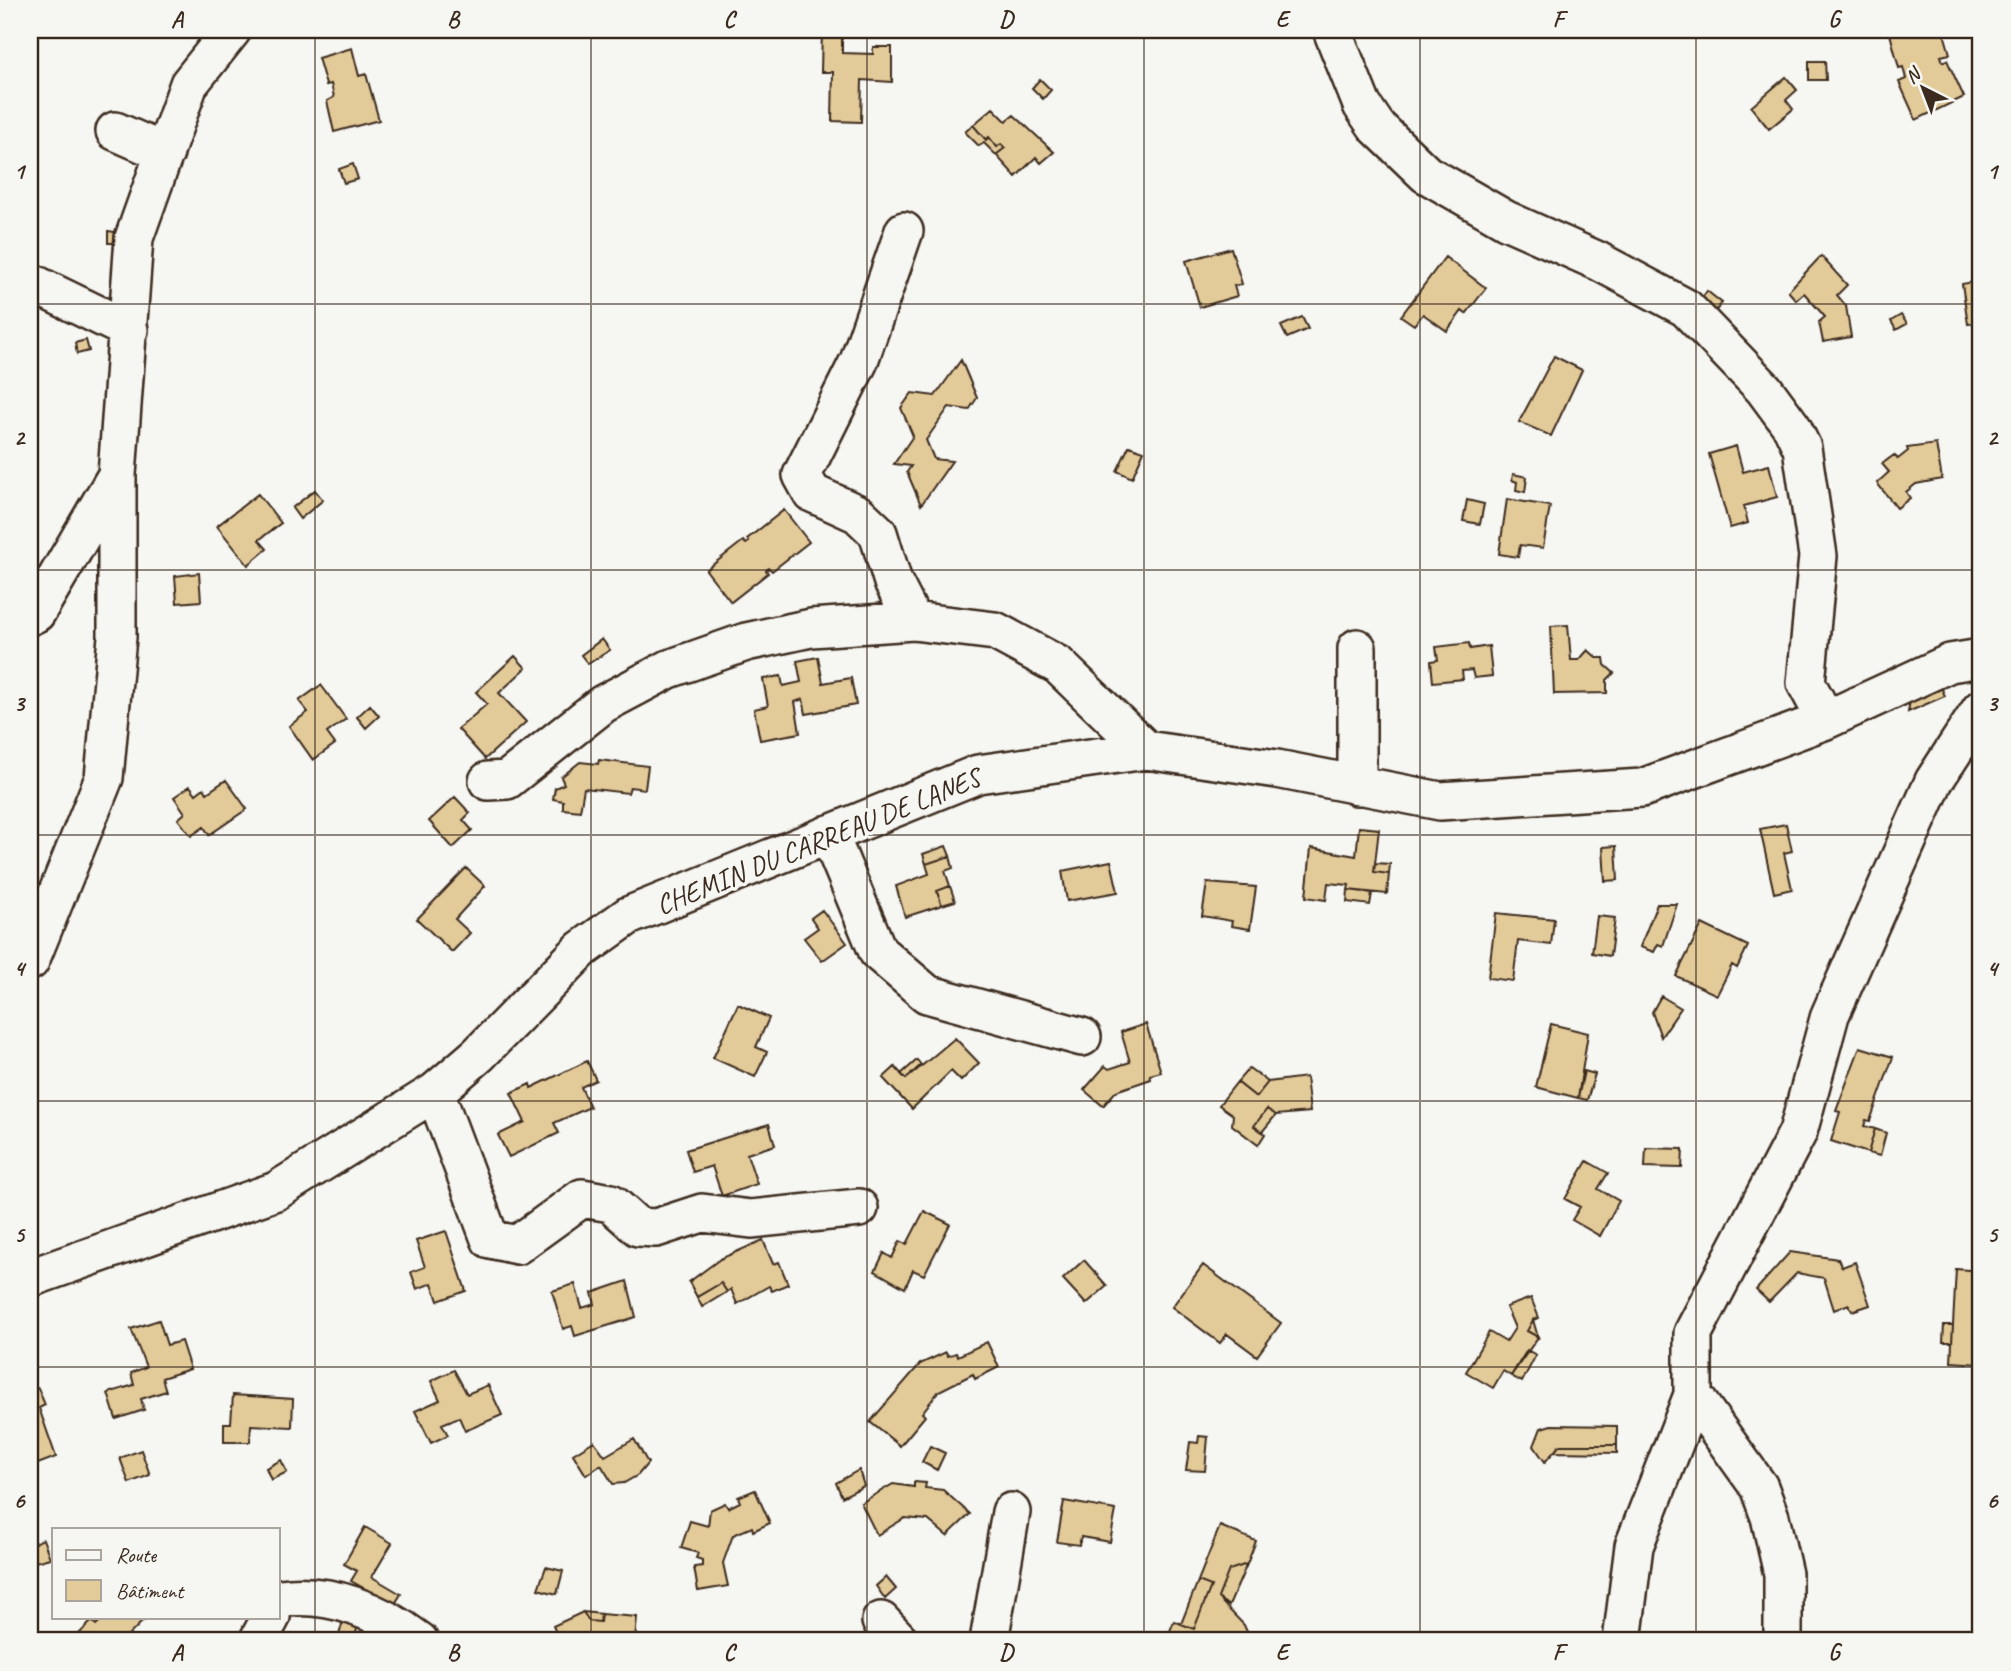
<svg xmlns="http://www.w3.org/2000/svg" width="2011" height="1671" viewBox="0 0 2011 1671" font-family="Caveat,sans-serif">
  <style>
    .building { fill: #e3ca99; stroke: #3b2a1e; stroke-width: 2 }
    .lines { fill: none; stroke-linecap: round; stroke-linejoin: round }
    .minor-casing { stroke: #3b2a1e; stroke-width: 42 }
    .minor { stroke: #f6f6f2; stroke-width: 37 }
    .grid { fill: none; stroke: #3b2a1e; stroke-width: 2; stroke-opacity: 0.55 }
    .labels { text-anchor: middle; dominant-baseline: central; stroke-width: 7; stroke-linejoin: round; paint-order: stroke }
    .street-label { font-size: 28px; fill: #3b2a1e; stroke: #f6f6f2 }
    .neatline { fill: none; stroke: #3b2a1e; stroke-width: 2.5 }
    .grid-label { font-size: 23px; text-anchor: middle; font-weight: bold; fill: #3b2a1e }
  </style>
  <rect width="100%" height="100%" fill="#f6f6f2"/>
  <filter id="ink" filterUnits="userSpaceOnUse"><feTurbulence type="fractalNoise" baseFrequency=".0143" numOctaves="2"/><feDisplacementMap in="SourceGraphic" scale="14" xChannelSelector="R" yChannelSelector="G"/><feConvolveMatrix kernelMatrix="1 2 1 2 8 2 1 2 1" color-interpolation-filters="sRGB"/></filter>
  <g filter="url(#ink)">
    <!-- building -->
    <path class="building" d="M822,30H842V53L873,54V47H892V82L862,80L861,122L832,121L833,72H821Z
      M1889,30H1943L1950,54L1941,56L1943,62L1947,60L1964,97L1916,120L1899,82L1906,79L1903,67L1899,68Z
      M352,48L359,76L366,74L379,120L334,132L327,101L334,97L331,84L326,85L318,58Z
      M1809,61H1825L1826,80H1809Z
      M1786,77L1797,90L1786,100L1793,109L1769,129L1751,107Z
      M1040,79L1051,90L1043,99L1032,88Z
      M993,108L1006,121L1014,115L1054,152L1041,163L1036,157L1016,177L996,155L1005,148L1001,144L997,147L989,137L986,140L973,125Z
      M973,125L986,140L989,137L997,147L1001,144L1005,148L996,155L984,143L979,146L965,132Z
      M353,164L358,179L344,183L339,169Z
      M108,231L122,233L121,243H108Z
      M1231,248L1242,284L1234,286L1237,296L1200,307L1186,261Z
      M1821,256L1847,285L1837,295L1846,306L1851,337L1823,342L1819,322L1825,317L1804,293L1796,300L1788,291Z
      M1445,257L1486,288L1466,314L1462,311L1447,331L1423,314L1414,325L1401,316Z
      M1978,275H1981V322L1968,324L1962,284L1979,281Z
      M1707,291L1722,303L1713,314L1699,302Z
      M1901,315L1907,324L1896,330L1891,321Z
      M1302,317L1308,329L1287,338L1281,326Z
      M86,340L89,351L77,354L75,343Z
      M1554,356L1582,370L1551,436L1519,422Z
      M961,360L977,398L969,410L949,407L926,440L934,459L952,461L921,505L907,472L911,466L894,464L913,436L901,408L912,393L935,396Z
      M1936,444L1942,479L1916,484L1906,492L1910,498L1897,508L1877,483L1889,472L1882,464L1894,455L1898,459L1908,451L1907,448Z
      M1129,446L1144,451L1132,478L1117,471Z
      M1736,446L1743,472L1769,465L1777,497L1744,506L1748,523L1730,528L1709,454Z
      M1513,474L1527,477L1525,492L1516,490L1517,482L1512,480Z
      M315,490L323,500L300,519L292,508Z
      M258,494L281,523L259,540L267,549L248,565L217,526Z
      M1507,499L1550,506L1543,548L1520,545L1518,557L1499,554Z
      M1467,500L1484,504L1480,524L1463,521Z
      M784,510L809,542L772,571L769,568L766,570L768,573L731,602L706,570L743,541L746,544L749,542L747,539Z
      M199,573L201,601L177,603L175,576Z
      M1568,625L1571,660H1579L1588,650L1597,658H1604L1605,665L1614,673L1607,680V693L1554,694L1551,626Z
      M602,639L610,650L588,664L581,655Z
      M1469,643L1470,649L1489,646L1492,676L1474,678L1472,670L1462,671L1463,679L1433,682L1431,661L1438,660L1436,647Z
      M515,656L526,668L499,693L526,722L485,759L458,729L487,704L476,692Z
      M818,657L823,683L851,678L856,705L806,714L803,699L795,702L800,733L760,740L754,709L768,706L763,679L781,676L783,686L801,682L797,661Z
      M321,685L346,719L327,733L335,744L313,760L289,726L308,712L299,701Z
      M1941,687L1945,696L1908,712L1910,700Z
      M370,705L379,716L366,728L357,717Z
      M30,706L41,711L30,738Z
      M599,760L648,766L645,789L630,787L628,793L584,788L580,811L563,809V801L553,799L555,788L564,784L561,777L580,762L598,764Z
      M226,780L247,809L209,835L204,827L191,836L178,819L185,813L174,797L190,786L196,794L204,788L207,793Z
      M455,797L470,813L463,820L472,830L453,848L429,821Z
      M1786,824L1792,851L1784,853L1792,889L1774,893L1760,829Z
      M1359,827L1379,829L1374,872L1389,874L1387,894L1348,890L1349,885L1328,883L1326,900L1306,897L1311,848L1356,856Z
      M946,846L950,856L926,864L923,854Z
      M1616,846L1618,880L1605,881L1603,847Z
      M950,856L953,868L945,871L950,886L937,891L942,905L905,917L896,886L929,874L926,864Z
      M1111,861L1118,892L1067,901L1062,871Z
      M1375,863L1390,864L1389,874L1374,872Z
      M466,868L485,886L455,919L470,933L452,952L417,919Z
      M1207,883L1256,887L1250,929L1231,926L1232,921L1202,916Z
      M950,886L955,901L942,905L937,891Z
      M1348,890L1372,893L1370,905L1347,902Z
      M1657,904H1677L1663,946L1658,944L1654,952L1640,947Z
      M822,910L847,943L822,961L804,938L818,928L811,918Z
      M1496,913L1554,919L1551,945L1518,941L1513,981L1488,978Z
      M1597,916L1615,918L1610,956L1592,953Z
      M1702,924L1748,946L1737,968L1732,965L1717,995L1676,976Z
      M1661,996L1681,1008L1661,1037L1652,1012Z
      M738,1004L769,1018L756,1047L767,1052L755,1077L713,1058Z
      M1146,1024L1161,1072L1150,1075L1151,1079L1116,1091L1103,1106L1084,1090L1105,1066L1109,1069L1130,1062L1121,1032Z
      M1551,1024L1588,1033L1578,1098L1536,1087Z
      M955,1038L979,1063L961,1081L951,1071L912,1109L883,1078L895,1067L906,1079Z
      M1860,1047L1893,1057L1870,1121L1866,1120L1864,1126L1875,1129L1868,1153L1831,1141L1840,1112L1836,1111Z
      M917,1060L921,1065L906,1079L901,1074Z
      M587,1061L596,1080L581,1087L590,1107L554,1123L559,1133L509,1157L498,1135L525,1122L511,1093L530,1084L531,1088Z
      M1249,1068L1268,1082L1256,1097L1237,1082Z
      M1584,1071L1595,1074L1587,1100L1578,1098Z
      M1306,1077L1310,1112L1276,1115L1267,1109L1254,1126L1265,1134L1258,1145L1232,1125L1233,1115L1219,1105L1237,1082L1256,1097L1268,1082Z
      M1267,1109L1276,1115L1262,1132L1254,1126Z
      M769,1124L775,1145L747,1154L757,1184L722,1196L712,1166L693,1172L686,1150Z
      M1875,1129L1886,1133L1880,1156L1868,1153Z
      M1646,1148L1683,1149L1682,1168L1645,1167Z
      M1587,1161L1608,1173L1598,1189L1619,1201L1600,1236L1572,1220L1580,1207L1565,1199Z
      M924,1211L950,1224L924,1275L913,1270L905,1288L875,1271L884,1253L892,1258L900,1241L907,1244Z
      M446,1231L466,1291L438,1301L432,1283L417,1289L411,1272L425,1267L416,1241Z
      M763,1240L773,1264L779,1262L788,1284L772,1291L769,1286L737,1304L731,1289L727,1292L721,1283L697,1297L689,1282L720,1259Z
      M1790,1252L1838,1259L1842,1267L1855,1262L1870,1305L1852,1311L1849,1304L1834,1310L1824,1278L1797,1273L1769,1302L1756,1290Z
      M1084,1260L1107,1286L1086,1304L1063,1279Z
      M1203,1265L1281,1323L1257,1356L1227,1334L1220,1343L1172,1307Z
      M1956,1269L1981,1271V1364L1951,1362Z
      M627,1281L636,1317L575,1336L572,1326L563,1329L552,1291L575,1284L582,1308L595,1304L592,1293Z
      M721,1283L727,1292L702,1307L697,1297Z
      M1531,1298L1539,1318L1533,1320L1527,1331L1538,1337L1511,1376L1503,1371L1493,1388L1466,1372L1489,1332L1506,1342L1515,1328L1506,1307Z
      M159,1320L167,1345L181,1341L190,1369L162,1378L166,1391L141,1399L144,1410L116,1419L108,1393L134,1385L131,1373L146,1367L131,1329Z
      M1533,1320L1538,1337L1527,1331Z
      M1944,1325H1953L1952,1342H1943Z
      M987,1342L999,1367L975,1379L973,1374L939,1391L922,1413L925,1416L900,1446L870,1422L920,1364L946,1352L948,1356L956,1353L958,1356Z
      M1527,1350L1536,1355L1522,1382L1511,1376Z
      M454,1370L467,1394L488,1385L502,1415L465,1431L459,1417L442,1424L448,1435L431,1443L415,1411L440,1400L431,1381Z
      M38,1388L45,1405L39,1408L56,1457L30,1467V1392Z
      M233,1395L293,1399L292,1427L251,1425L250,1442H224V1423H231Z
      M1551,1425L1617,1426V1445H1560L1545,1462L1534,1446L1541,1428Z
      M1199,1436L1208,1437L1205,1471L1186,1470L1190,1442L1198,1443Z
      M634,1439L648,1463L638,1475L624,1483L613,1484L601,1465L586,1475L573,1454L594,1441L605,1456Z
      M1560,1445H1617V1453L1554,1452Z
      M930,1446L945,1453L937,1470L922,1462Z
      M141,1450L150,1475L129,1483L120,1458Z
      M281,1460L287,1472L271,1480L266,1468Z
      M859,1470L864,1486L842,1497L836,1483Z
      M914,1482L926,1483L925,1488L943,1490L970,1514L947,1536L928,1520L905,1518L877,1535L861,1503L893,1484L914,1487Z
      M755,1490L770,1523L753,1531L752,1527L733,1535L723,1563L728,1586L698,1591L694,1567L702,1566V1560L696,1558L698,1553L681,1548L690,1521L708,1526L710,1510L725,1503L728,1508L740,1502L738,1497Z
      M1064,1501L1116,1510L1110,1542L1081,1537L1079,1545L1057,1542Z
      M1220,1526L1256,1541L1247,1564L1229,1570L1218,1598L1244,1625L1251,1641H1166L1174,1621L1194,1629L1211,1586L1198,1581Z
      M365,1527L392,1543L372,1577L401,1594L388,1615L374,1594L351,1581L357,1571L344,1564Z
      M43,1539L50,1558L35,1562L30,1545Z
      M1247,1564L1229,1606L1218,1598L1229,1570Z
      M546,1567L563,1571L557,1594L538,1589Z
      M886,1577L896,1589L885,1599L876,1586Z
      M1198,1581L1211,1586L1194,1629L1181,1624Z
      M583,1612L589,1621L600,1622L601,1614L637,1617L635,1641H605V1635H596L587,1641H560L553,1626Z
      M583,1612L601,1614L600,1622L589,1621Z
      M105,1617H147L123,1641H72L92,1621L96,1625Z
      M344,1617L359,1621L354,1641L338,1639Z
      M596,1635H605V1641H587Z"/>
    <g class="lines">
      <!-- minor casing -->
      <g class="minor-casing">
        <path id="minor" d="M1332,30L1362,105L1377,127L1426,174L1506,220L1598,261L1686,308L1764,389L1792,427L1802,448L1818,556L1806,683L1826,720
          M115,131L165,153
          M904,231L859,361L802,475L812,493L858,514L878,533L893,582L913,621L995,631L1058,665L1146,750
          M30,282L129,330
          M30,616L36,613L117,475
          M488,781L507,780L603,704L669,669L746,642L811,628L913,621
          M1357,786V648
          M829,834L878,952L927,994L1082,1037
          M30,961L104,778L117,637V475L134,238L189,84L232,30
          M435,1092L490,1239L517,1245L582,1198L611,1203L638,1227L656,1228L702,1213L751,1219L859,1208
          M30,1278L276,1191L435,1092L478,1055L582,949L628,916L978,774L1146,750L1277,769L1440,801L1642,788L1826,720L1950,663L1981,658
          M1693,1395L1759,1487L1770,1517L1783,1574V1641
          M278,1602L280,1598C330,1591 379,1611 419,1641
          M881,1621L900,1641
          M258,1641L271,1617
          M989,1641L1011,1512
          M1622,1641L1634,1546L1693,1395V1333L1798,1132L1830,1015L1934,781L1981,709"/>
      </g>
      <!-- minor -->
      <use href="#minor" class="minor"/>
    </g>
  </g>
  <!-- grid -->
  <path class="grid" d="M315,30V1641M591,30V1641M867,30V1641M1144,30V1641M1420,30V1641M1696,30V1641M30,304H1981M30,570H1981M30,835H1981M30,1101H1981M30,1367H1981"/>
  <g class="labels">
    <!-- street labels -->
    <g class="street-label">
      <text transform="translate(818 841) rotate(-22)">CHEMIN DU CARREAU DE LANES</text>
    </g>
  </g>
  <!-- margin -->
  <rect width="2011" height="1671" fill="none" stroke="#f6f6f2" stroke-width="77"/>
  <!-- legend -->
  <rect x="52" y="1528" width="228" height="91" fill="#f6f6f2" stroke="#aba49d" stroke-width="2"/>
  <rect x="66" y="1550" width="35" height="10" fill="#f6f6f2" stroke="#aba49d" stroke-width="2"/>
  <text x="116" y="1562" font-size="21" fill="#3b2a1e">Route</text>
  <rect x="66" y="1580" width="35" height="21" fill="#e3ca99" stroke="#aba49d" stroke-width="2"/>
  <text x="116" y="1598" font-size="21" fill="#3b2a1e">Bâtiment</text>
  <!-- north arrow -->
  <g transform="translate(1923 88) rotate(318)" stroke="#f6f6f2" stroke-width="5" paint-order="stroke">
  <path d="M0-5L12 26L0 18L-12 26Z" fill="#3b2a1e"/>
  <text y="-10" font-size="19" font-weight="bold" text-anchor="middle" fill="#3b2a1e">N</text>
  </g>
  <rect x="38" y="38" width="1934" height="1594" class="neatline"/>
  <g class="grid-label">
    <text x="177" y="27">A</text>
    <text x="453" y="27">B</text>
    <text x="729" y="27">C</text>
    <text x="1006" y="27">D</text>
    <text x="1282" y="27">E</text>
    <text x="1558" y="27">F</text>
    <text x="1834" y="27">G</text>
    <text x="19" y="179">1</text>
    <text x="1992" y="179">1</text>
    <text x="19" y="445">2</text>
    <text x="1992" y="445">2</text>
    <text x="19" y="711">3</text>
    <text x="1992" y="711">3</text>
    <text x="19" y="976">4</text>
    <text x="1992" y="976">4</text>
    <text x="19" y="1242">5</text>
    <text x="1992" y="1242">5</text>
    <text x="19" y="1508">6</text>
    <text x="1992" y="1508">6</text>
    <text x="177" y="1660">A</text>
    <text x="453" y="1660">B</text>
    <text x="729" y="1660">C</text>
    <text x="1006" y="1660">D</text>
    <text x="1282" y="1660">E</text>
    <text x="1558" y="1660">F</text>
    <text x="1834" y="1660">G</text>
  </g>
</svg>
